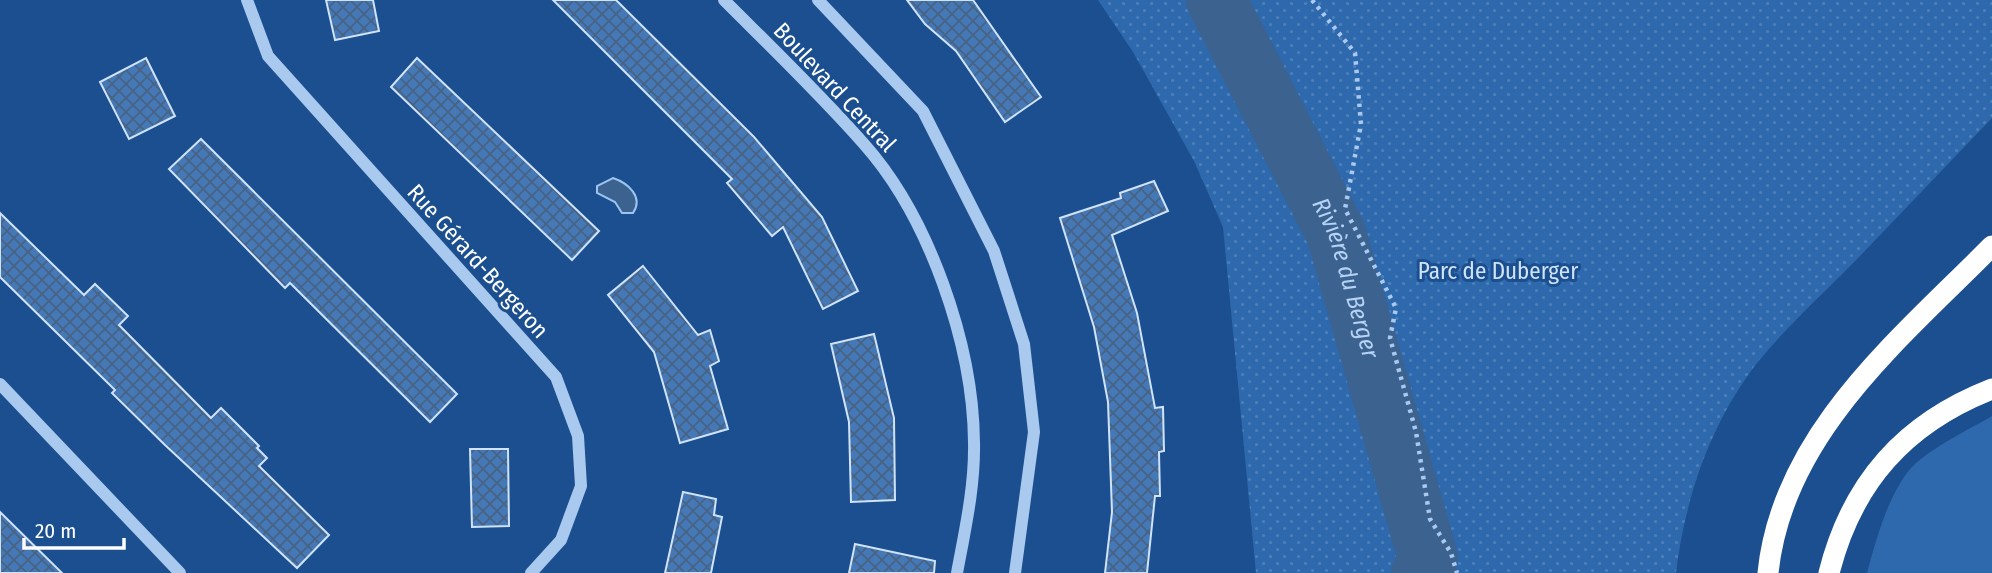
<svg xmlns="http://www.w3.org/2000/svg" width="1992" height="573" viewBox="0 0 1992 573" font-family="'Fira Sans Condensed',sans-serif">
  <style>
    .grass { fill: #2e69ad }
    .park { fill: url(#park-dots) }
    .water { fill: #3c6290; stroke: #9cc4f0; stroke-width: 2 }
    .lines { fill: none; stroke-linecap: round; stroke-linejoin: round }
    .river { stroke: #3c6290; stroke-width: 60 }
    .building { fill: url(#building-cross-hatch); stroke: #cfe3fa; stroke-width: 2 }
    .path { stroke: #a9c9ee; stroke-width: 4.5; stroke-dasharray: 3.5 5; stroke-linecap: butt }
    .minor { stroke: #a9c9ee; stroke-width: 12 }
    .highway { stroke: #fff; stroke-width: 21 }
    .labels { text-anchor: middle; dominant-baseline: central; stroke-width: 6; stroke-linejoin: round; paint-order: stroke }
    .street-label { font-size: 23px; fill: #fff; stroke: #1b4f8f }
    .park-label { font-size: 23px; fill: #cfe3fa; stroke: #1b4f8f }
    .water-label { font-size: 24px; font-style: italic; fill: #b5d3f5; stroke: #1b4f8f }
  </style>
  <defs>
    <pattern id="park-dots" width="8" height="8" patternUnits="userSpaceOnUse" patternTransform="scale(1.75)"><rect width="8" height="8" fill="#2e69ad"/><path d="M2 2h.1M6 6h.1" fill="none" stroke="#4d80b9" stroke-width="1.8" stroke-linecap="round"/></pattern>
    <pattern id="building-cross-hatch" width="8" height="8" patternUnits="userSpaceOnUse" patternTransform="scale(1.75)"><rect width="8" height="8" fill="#4478b7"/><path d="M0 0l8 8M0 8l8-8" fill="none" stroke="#486282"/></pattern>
  </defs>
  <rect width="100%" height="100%" fill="#1b4f8f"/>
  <!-- grass -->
  <path class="grass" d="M1992,416V573H1867C1876,540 1885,506 1904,477C1920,452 1967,431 1992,416Z"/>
  <!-- park -->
  <path class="park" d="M1098,0H1992V118C1948,164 1904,210 1860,256C1826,291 1788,325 1757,363C1710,424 1685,498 1676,573H1256L1223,227L1194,161L1133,52Z"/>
  <!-- water -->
  <path class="water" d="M613,178C628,183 644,197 633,213H622L615,202L597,193V186Z"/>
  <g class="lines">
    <!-- river -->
    <path class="river" id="s1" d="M1216,0L1336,233L1428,558L1421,573"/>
  </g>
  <!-- building -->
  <path class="building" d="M326,0H373L379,31L335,40Z
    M553,0H616L754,137L822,217L858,291L823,309L783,227L772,236L727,183L732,179Z
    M907,0H973L1041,97L1005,122L956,51L925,24Z
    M146,58L175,116L129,139L100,82Z
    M417,58L599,231L572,260L391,87Z
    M201,139L457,394L430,422L290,283L285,288L169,169Z
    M1154,181L1168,211L1112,235L1137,313L1155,408L1163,407L1164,451L1159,452L1160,496H1155L1147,573H1105L1112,512L1108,402L1094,327L1060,218L1121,198L1120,193Z
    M0,213L84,295L95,284L128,316L119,325L211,418L221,408L259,446L257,448L267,458L259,466L329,535L297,568L165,445L112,393L115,390L0,277Z
    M643,266L698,335L710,330L719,361L710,366L728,429L680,443L654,352L608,295Z
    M874,334L894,418L895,500L851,502L849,422L831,344Z
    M470,449H508L509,526L472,527Z
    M683,492L716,499L714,515L722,517L711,573H665Z
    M0,512L62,573H0Z
    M855,544L935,561L934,573H849Z"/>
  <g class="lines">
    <!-- path -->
    <path class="path" d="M1312,0L1355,53L1361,124L1345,209L1396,308L1390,338L1416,432L1430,519L1451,553L1457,573"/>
    <!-- minor -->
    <path class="minor" d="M247,0L268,56L556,377L578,436L581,486L561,540L531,573
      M724,0C771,47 820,94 864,144C929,217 973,344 974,442C975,486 965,530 957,573
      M818,0L923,111L994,251L1024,344L1034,432L1015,573
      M0,384L180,573"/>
    <!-- highway -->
    <path class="highway" d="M1768,573C1782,434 1900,339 1992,246
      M1829,573C1852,482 1905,423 1992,389"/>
  </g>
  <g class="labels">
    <!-- street labels -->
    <g class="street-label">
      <text transform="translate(835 87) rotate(47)">Boulevard Central</text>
      <text transform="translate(478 261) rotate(48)">Rue Gérard-Bergeron</text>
    </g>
    <!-- park labels -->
    <g class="park-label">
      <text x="1498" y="271">Parc de Duberger</text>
    </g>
    <!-- water labels -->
    <g class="water-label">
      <text stroke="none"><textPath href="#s1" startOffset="308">Rivière du Berger</textPath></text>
    </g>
  </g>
  <!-- scale -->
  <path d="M24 538v10h100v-10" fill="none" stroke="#ffffff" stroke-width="3.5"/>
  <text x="35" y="538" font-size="21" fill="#ffffff" stroke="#1b4f8f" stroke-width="5" paint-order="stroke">20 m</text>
</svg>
